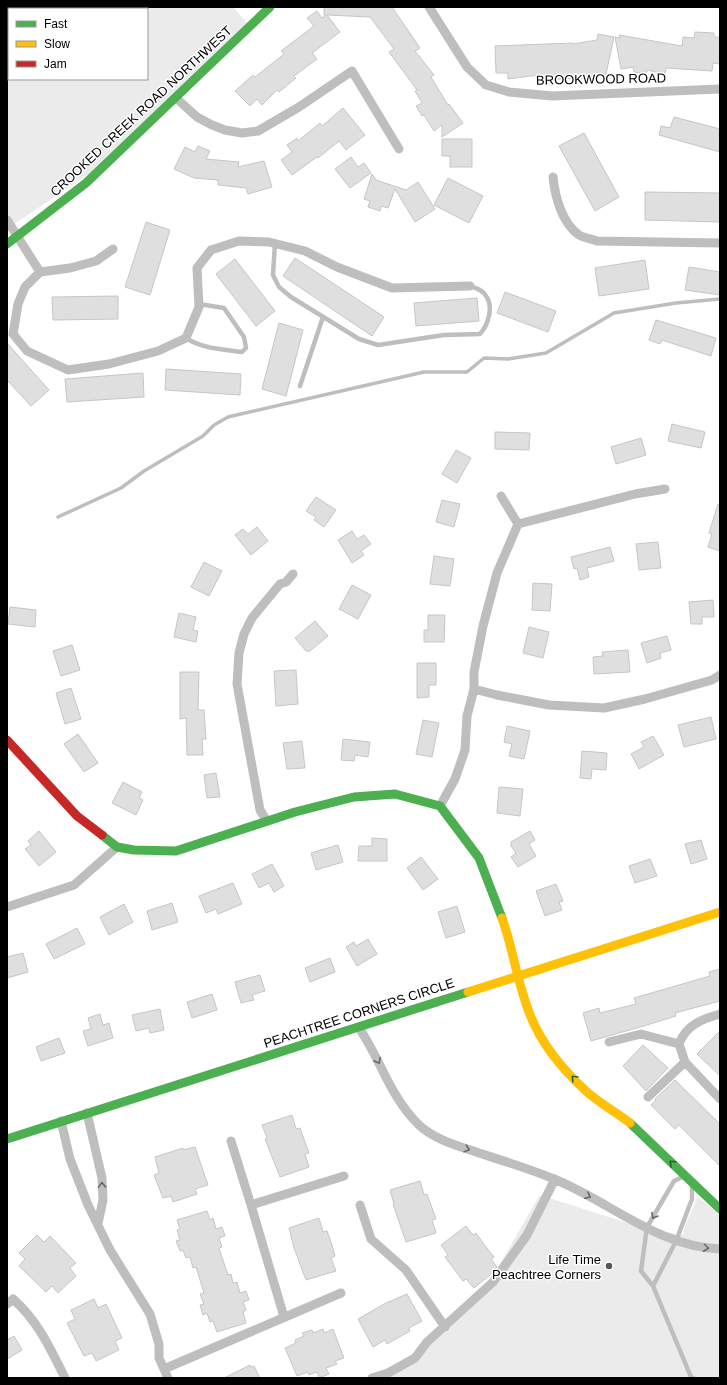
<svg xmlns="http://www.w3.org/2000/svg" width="727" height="1385" viewBox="0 0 727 1385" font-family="Helvetica,sans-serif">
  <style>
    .green { fill: #ebebeb; fill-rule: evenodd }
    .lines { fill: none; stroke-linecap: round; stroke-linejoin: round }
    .stream { stroke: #bebebe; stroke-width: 3.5 }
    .building { fill: #dfdfdf; stroke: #c6c6c6 }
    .lane { stroke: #bebebe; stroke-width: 4.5 }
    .street { stroke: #bebebe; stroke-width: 9 }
    .fast { stroke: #4caf50; stroke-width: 9 }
    .slow { stroke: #ffc107; stroke-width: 9 }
    .jam { stroke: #c62828; stroke-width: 9 }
    .oneway { stroke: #686868 }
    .oneway2 { stroke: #2a602c }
    .poi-dot { fill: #595959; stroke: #fff; stroke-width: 1.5 }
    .labels { text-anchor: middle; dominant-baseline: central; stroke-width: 3; stroke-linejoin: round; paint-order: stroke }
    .street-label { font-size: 13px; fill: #000; stroke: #fff }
    .poi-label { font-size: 13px; fill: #000; stroke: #fff; text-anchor: end }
  </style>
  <rect width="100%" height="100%" fill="#fff"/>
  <!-- green -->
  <path class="green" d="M7,7H233L247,23L111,159L7,229ZM9,9H147V79H9Z
    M540,1195L646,1229L683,1235C684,1222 694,1210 697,1196L720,1216V1378H366L407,1359L484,1291Z"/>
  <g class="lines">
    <!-- stream -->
    <path class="stream" d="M58,517L121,488L144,471L203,436L214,425L228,417L424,372H467L484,358L508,359L546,353L614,313L676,303L720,299"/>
  </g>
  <!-- building -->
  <path class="building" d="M324,7H392L420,48L415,51L434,75L431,77L448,105L449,104L463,123L442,137V125L434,131L424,115L422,116L416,106L422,103L415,91L417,90L389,52L394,49L370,17L327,15L340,32L312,53L317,59L294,76L296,78L279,92L277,90L262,105L257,99L250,106L235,91L253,75L255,77L284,54L281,51L314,26L307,18L317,11L322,18L326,15H324Z
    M695,32L714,33V37H720V64L713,63L712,71L666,68L665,74L647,70L646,74L634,72L633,67L621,69L615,37L620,38L619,35L682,46L683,37L694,38Z
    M598,34L614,37L606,74L582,78L539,80V75L508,79V73H496L495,46L573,43V44L597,40Z
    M343,108L365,135L346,150L339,141L318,158L317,157L292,175L281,160L292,152L287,145L297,138L298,141L320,123L322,126Z
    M674,117L720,129V152L659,135L661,126L670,128Z
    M584,133L619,197L595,211L559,146Z
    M442,139H472V167H450V156H442Z
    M198,146L210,151L206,159L239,162L238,167L264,161L272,187L248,194L246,188L218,185V180L194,178L174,169L185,147L195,152Z
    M351,157L358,167L364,163L371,173L350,188L335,169Z
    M372,174L376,180L406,190L418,182L435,209L415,222L395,189L388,208L381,206L380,211L368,207L370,201L364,199Z
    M448,178L483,196L469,223L434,205Z
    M645,192L720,193V222L645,220Z
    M146,222L170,230L150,295L125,287Z
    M295,258L384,317L372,336L283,276Z
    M235,259L275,311L256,326L216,274Z
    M645,260L649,289L599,296L595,268Z
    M689,267L720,272V295L685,290Z
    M505,292L556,311L548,332L497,313Z
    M118,296V319L53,320L52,297Z
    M477,298L479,321L416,326L414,303Z
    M656,320L716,338L711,356L662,340L660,344L649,340Z
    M279,323L303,330L286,396L262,389Z
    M7,343L49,390L31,406L7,380Z
    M166,369L241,374L240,395L165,390Z
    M143,373L144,397L67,402L65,379Z
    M672,424L705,432L701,448L668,441Z
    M495,432L530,433L529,450L495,449Z
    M641,438L646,455L616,464L611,447Z
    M456,450L471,458L457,483L442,474Z
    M316,497L336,510L324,527L314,520L316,517L306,511Z
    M442,500L460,504L454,527L436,522Z
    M718,504L720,505V551L708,547L712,534L709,533Z
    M257,527L268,541L251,555L235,535L243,529L248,534Z
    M352,531L357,539L364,535L371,544L361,551L364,555L352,563L338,540Z
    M658,542L661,568L639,570L636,544Z
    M610,547L614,561L587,568L589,577L580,580L577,568L574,569L571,557Z
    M434,556L454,559L450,586L430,584Z
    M204,562L222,571L209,596L191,587Z
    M533,583L552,584L550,611L532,610Z
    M352,585L371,595L358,619L339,609Z
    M713,600L714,617H702V624H691L689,602Z
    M10,607L36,610L35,627L8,624Z
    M179,613L196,617L193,630L198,631L196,642L174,637Z
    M428,615H445L444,642H424V630H428Z
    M315,621L328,636L310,651H306L295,638Z
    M529,627L549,632L543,658L523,653Z
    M667,636L671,650L660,653L661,658L647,663L641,643Z
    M72,645L80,670L61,676L53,651Z
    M628,650L630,672L594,674L593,657L603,656L602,652Z
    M417,663H436V685H429V697L417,698Z
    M296,670L298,704L276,706L274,671Z
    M180,672H199L198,710H204L206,739H202L203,755H187L186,718L180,719Z
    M71,688L81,719L65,724L56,693Z
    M711,717L716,739L684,747L678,725Z
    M423,720L439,723L432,757L416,754Z
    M507,726L530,731L524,759L509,756L512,744L504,742Z
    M78,734L98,763L84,772L64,744Z
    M653,736L664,755L639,769L631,754L644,747L641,742Z
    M343,739L370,742L368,757L355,755L354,761L341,760Z
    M302,741L305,768L287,769L283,743Z
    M582,751L607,753L606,770L592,769L591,779L580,778Z
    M216,773L220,797L207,798L204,775Z
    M123,782L142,792L139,798L143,800L136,815L112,803Z
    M499,787L523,789L520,816L497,813Z
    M39,831L56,852L39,866L25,849L31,845L28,841Z
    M530,831L535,840L529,844L536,856L518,867L511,857L516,853L511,846V842Z
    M372,838L387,839V861H358L359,846H372Z
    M701,840L707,859L691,864L685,844Z
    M338,845L343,862L316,870L311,853Z
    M421,857L438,879L423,890L407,868Z
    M650,859L657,876L635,883L629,866Z
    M272,864L284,886L274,892L269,883L259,888L252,874Z
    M233,883L242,904L218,914L216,909L206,913L199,896Z
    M556,884L563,901L559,902L562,910L545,916L536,891Z
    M172,903L178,922L152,930L147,911Z
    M124,904L133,922L109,935L100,917Z
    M457,906L465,932L446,938L438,912Z
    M77,928L85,944L54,959L46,944Z
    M368,939L377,954L357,966L346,947L354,942L356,946Z
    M23,953L28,972L7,978V957Z
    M330,958L335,972L310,982L305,968Z
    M720,969V1001L675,1013L676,1016L647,1025L591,1041L583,1013L599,1008L600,1013L636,1004L634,998L710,976L709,972Z
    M260,975L265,991L252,995L254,1000L241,1003L235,982Z
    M212,994L217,1010L192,1018L187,1002Z
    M160,1009L164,1030L150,1033L149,1028L136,1031L132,1015Z
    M100,1014L103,1025L109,1023L113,1038L88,1046L83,1031L91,1029L88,1018Z
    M720,1031V1076L697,1054Z
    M59,1038L65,1053L41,1061L36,1047Z
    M643,1045L668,1068L646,1091L623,1066Z
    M675,1080L720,1124V1166L679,1125L675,1129L651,1105L656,1100L655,1099Z
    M292,1115L296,1129L300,1128L305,1142L309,1153L305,1154L309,1167L280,1177L265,1139L267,1138L262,1125Z
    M195,1147L208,1185L195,1189L197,1194L173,1202L171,1196L163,1198L154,1175L159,1173L155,1157L183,1148V1150Z
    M420,1181L424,1195L427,1194L436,1219L432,1220L436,1233L406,1242L393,1204H394L390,1190Z
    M207,1211L210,1220L213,1218L216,1229L222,1227L225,1236L219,1238L222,1247L219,1248L228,1275L231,1274L233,1283L237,1282L240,1293L246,1291L249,1300L243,1302L246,1310L243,1312L246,1323L217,1332L213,1321L210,1322L207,1313L203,1315L200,1305L204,1304L200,1294L204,1293L196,1267L193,1268L190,1257L186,1258L183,1250L180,1251L176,1241L180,1240L177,1230L180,1229L177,1220Z
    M319,1218L323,1232L327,1231L332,1245L335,1256L331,1258L336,1271L306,1280L294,1248L289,1228Z
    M466,1226L473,1235L476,1233L486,1247L494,1257L491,1259L497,1267L490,1275L474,1288L466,1279L463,1281L445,1257L448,1255L441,1245Z
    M37,1235L44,1242L50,1236L76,1263L70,1268L76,1276L58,1293L52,1286L46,1292L19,1266L25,1259L19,1253Z
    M407,1294L422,1321L409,1328L410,1331L387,1344L385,1340L373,1347L358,1319L384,1304Z
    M94,1299L98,1308L106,1304L122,1338L115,1341L119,1350L96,1361L92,1353L84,1356L67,1323L75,1319L71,1310Z
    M323,1329L324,1333L333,1329L344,1358L335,1361L337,1364L326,1368L329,1374L319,1378L317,1372L309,1375L308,1372L297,1376L285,1348L296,1343L295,1340L304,1336L302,1333L312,1330L313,1333Z
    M14,1336L22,1350L7,1359V1340Z
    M250,1365L251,1367L254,1366L260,1378H224Z"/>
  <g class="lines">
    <!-- lane -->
    <path class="lane" d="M275,243L273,275L279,287L291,297L359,339L378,345L444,335L480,334C488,325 494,307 486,296C483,290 476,288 470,286
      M186,338C203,349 222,349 242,352L246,348L244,337L224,308L199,304
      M300,386L323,317
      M685,1176L674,1181L647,1227L641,1271L653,1286L691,1377L693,1378
      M653,1286L676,1241L692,1199V1186"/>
    <!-- street -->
    <path class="street" d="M429,7L467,67L486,85L509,92L552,96L720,89
      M176,98L197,117L212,125L225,130L242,133L258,131L299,107L352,71L399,149
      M553,177C555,197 562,223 579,235C584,238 592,239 597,241L720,243
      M7,220L40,272
      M113,249L96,261L70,268L40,272L25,287L18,304L13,334L27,351L68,370L109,364L158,351L186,338L199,307L197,268L211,250L239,241L269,242L305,251L337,267L392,288L470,286
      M501,496L518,524
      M474,689L497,695L549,705L604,708L645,699L712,680L720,675
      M440,806L455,779L465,750L467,716L474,689V672L483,626L497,573L518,524L635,494L665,489
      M267,821L260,810L237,684L239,653L244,634L252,618L280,584L286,582L293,574
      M7,907L74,885L117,847
      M720,1014C702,1019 686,1025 679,1044L685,1062L720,1099
      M359,1028C381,1060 390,1097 419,1125C435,1140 459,1146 479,1153C504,1161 530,1169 554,1179C609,1201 658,1247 720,1249
      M609,1042L641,1034L679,1044
      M648,1097L685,1062
      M87,1113L102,1178L103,1200L98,1223
      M61,1121L70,1159L88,1205L110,1250L150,1314L159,1344V1358L168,1378
      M231,1141L251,1205
      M360,1205L371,1239L406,1270L445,1327
      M7,1304L13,1299C38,1321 50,1348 65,1378
      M284,1317L251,1205L344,1176
      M164,1369L341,1293
      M372,1378L388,1373L415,1358L427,1342L493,1282L527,1235L555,1179"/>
    <!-- fast -->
    <path class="fast" d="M7,244L86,183L270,7
      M102,835L117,847L134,850L176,851L295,812L354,797L395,794L440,806L479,858L502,918
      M630,1123L720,1209
      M7,1139L468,992"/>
    <!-- slow -->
    <path class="slow" d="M502,918C513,949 517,981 529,1012C540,1042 562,1069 586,1091C599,1103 616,1112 630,1123
      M468,992L720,912"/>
    <!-- jam -->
    <path class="jam" d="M7,740L77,816L102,835"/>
  </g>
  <!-- one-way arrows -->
  <defs><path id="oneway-chevron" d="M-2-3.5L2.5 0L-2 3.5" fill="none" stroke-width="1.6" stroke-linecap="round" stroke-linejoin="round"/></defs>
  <g class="oneway">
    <use href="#oneway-chevron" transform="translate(378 1061) rotate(63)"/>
    <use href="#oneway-chevron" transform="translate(467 1149) rotate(18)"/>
    <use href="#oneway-chevron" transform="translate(102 1185) rotate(-92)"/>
    <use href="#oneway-chevron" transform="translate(588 1196) rotate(27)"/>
    <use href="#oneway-chevron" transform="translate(654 1216) rotate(120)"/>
    <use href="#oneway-chevron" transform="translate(706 1248) rotate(7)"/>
  </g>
  <g class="oneway2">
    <use href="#oneway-chevron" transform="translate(574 1078) rotate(-134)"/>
    <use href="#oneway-chevron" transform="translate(672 1163) rotate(-137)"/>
  </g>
  <!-- markers -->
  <circle class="poi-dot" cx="609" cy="1266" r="4"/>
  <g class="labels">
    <!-- street labels -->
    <g class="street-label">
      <text transform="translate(601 79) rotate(-1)">BROOKWOOD ROAD</text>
      <text transform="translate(141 111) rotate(-43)">CROOKED CREEK ROAD NORTHWEST</text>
      <text transform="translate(359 1013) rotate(-18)">PEACHTREE CORNERS CIRCLE</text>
    </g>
    <!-- poi labels -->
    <g class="poi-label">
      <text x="601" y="1259">Life Time<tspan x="601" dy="15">Peachtree Corners</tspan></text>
    </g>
  </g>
  <!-- border -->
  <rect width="727" height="1385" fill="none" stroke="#000000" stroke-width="16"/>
  <!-- legend -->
  <rect x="8" y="8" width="140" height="72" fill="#ffffff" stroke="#999999"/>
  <rect x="16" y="21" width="20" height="6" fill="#4caf50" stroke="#999999"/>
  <text x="44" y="28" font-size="12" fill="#000000">Fast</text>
  <rect x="16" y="41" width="20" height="6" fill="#ffc107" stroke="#999999"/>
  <text x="44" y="48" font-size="12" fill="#000000">Slow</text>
  <rect x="16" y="61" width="20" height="6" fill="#c62828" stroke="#999999"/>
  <text x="44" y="68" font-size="12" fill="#000000">Jam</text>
</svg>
